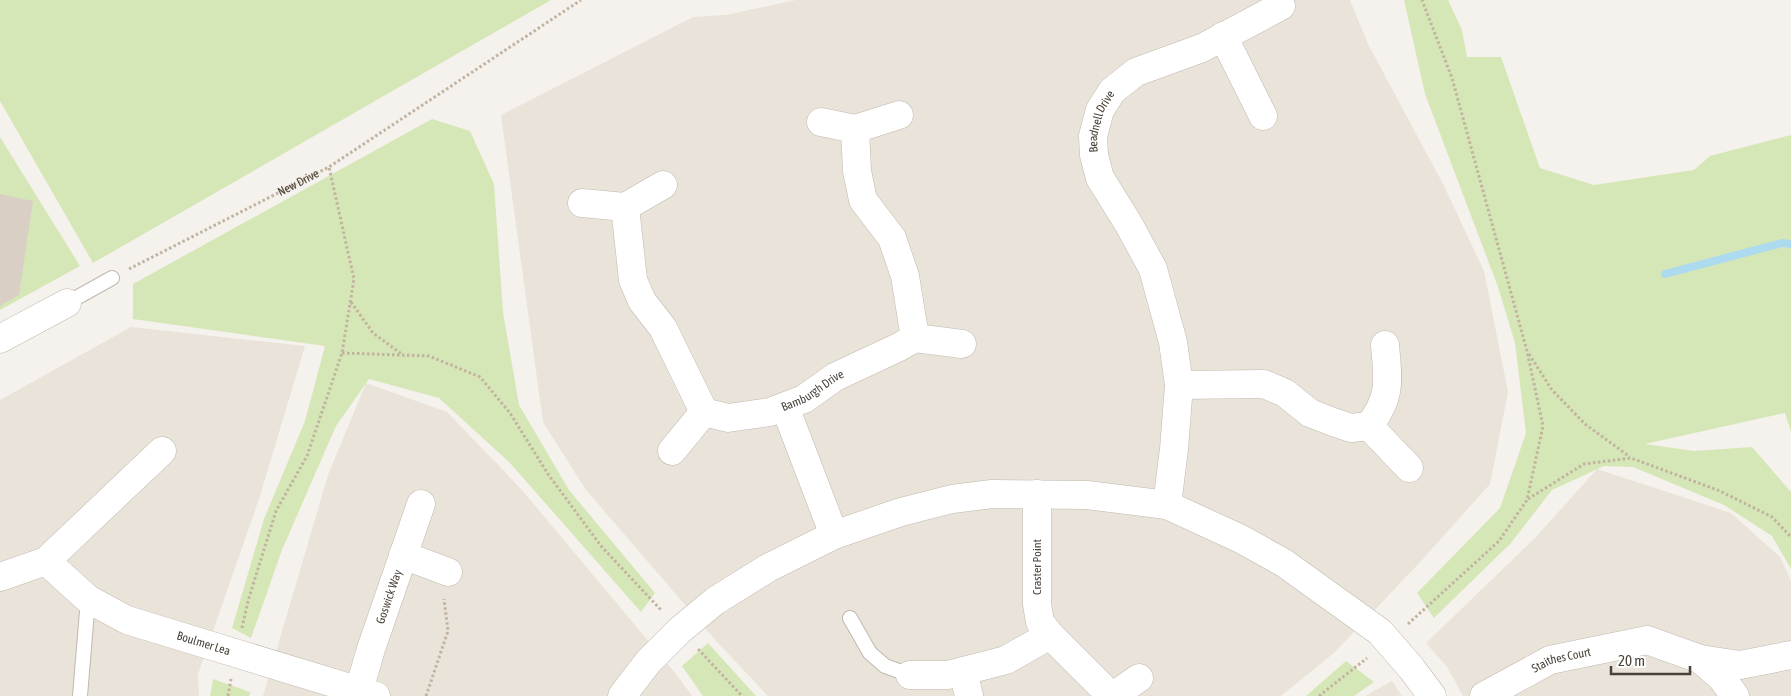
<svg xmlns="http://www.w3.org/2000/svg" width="1791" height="696" viewBox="0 0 1791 696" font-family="'Asap Condensed',sans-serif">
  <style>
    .residential { fill: #e9e3da }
    .green { fill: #d6e7b7 }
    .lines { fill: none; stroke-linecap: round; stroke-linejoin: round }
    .stream { stroke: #acdaee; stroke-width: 8 }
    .building { fill: #dacfc4 }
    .service-casing { stroke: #c1b8ae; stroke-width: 16 }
    .minor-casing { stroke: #c1b8ae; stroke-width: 29 }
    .path { stroke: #c2b2a0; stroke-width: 3; stroke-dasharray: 2.5 2.5; stroke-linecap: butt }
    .service { stroke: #fff; stroke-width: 14 }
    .minor { stroke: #fff; stroke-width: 28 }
    .labels { text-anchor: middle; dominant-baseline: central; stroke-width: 4.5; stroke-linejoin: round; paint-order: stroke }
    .street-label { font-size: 12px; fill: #4a4239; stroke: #fff }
  </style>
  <rect width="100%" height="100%" fill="#f5f1ec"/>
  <!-- residential -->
  <path class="residential" d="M796,0H1350L1368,44L1443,184L1484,271L1508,392L1490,484L1422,560L1335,652L1281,696H768L718,643L586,490L543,422L501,115L693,17L726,15Z
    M131,327L305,346L259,499L198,674L199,696H0V400Z
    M366,383L447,412L521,489L676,674L692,696H263L328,475Z
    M1597,469L1731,513L1780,557L1791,581V696H1463L1447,667L1426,643L1535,538Z
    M1392,681L1402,696H1365Z"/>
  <!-- green -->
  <path class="green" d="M0,0H551L93,263L0,101Z
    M1404,0H1448L1462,30L1467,57H1501L1540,168L1594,185L1694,170L1710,156L1791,135V432L1785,413L1645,444L1694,451L1752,447L1791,492V569L1772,536L1724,505L1633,467L1604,466L1552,490L1511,543L1434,618L1417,593L1500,508L1526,433L1515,343L1498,287L1425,94Z
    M432,119L470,131L494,184L503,312L519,405L569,490L655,593L641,612L510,463L439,398L369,379L336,426L282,550L251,638L232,628L264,519L305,421L325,346L133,319V284Z
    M0,137L80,266L0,310Z
    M708,643L756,696H703L682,666Z
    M1346,661L1374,682L1354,696H1306Z
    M213,679L250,692L249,696H210Z"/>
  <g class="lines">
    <!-- stream -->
    <path class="stream" d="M1665,274L1782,243L1791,244"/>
  </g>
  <!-- building -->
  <path class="building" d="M0,194L33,201L19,295L0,306Z"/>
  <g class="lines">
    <!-- service casing -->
    <g class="service-casing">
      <path id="service" d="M67,303L112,278
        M850,618L870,653L885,666L910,675
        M80,696L88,599"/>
    </g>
    <!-- minor casing -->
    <g class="minor-casing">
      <g id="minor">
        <path d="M1223,36L1263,116"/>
        <path d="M821,122L855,129L899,115"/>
        <path d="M582,203L625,207L663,185"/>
        <path id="s2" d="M625,207L633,280L642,301L663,328L704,412L728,418L770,412L804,399L835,377L899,347L915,338L905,276L892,238L863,200L857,171L855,129"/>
        <path d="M915,338L962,344"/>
        <path d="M0,339L67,303"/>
        <path d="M1179,385L1264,384L1285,393L1310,413L1333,422L1351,428L1369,426C1392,396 1388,380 1385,345"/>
        <path d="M785,407L834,535"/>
        <path d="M1369,426L1409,468"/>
        <path d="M672,451L704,412"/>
        <path d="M1037,494V604L1040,622L1050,635L1111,696"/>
        <path id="s3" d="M1167,505L1174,449L1179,385L1173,342L1153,269L1128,223L1100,178L1094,155L1093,136L1100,110L1112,91L1136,72L1202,48L1281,6"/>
        <path d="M403,555L448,572"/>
        <path id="s4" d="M46,561L88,599L127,620L376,696"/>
        <path d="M0,577L46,561L162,451"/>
        <path d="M1700,659L1721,677L1735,696"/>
        <path d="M963,671L969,696"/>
        <path d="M910,675H948L1006,660L1050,635"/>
        <path id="s5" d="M359,690L371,649L421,504"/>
        <path d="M622,696L648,662L680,630L715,601L768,568L834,535L901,512L952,499L992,494L1087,495L1167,505L1241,539L1284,563L1380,632L1412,669L1432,696"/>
        <path d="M1113,696L1139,678"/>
        <path id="s6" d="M1484,696L1550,660L1647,640L1700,659L1740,665L1791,655"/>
      </g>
    </g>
    <!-- path -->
    <g class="path">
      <path id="s1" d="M129,269L329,167L581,0"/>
      <path d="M351,302L373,333L403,355"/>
      <path d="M342,353L429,356L480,377L510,413L548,474L601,546L661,610"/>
      <path d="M1529,354L1552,390L1585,424L1630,457"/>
      <path d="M1528,499L1584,464L1631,458L1720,491L1772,517L1791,537"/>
      <path d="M1408,624L1499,541L1527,500L1543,426L1527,351L1452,78L1422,0"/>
      <path d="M242,628L248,601L276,511L307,456L342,353L354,279L329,167"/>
      <path d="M698,649L742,696"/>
      <path d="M228,696L231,679"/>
      <path d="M426,696L448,631L444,599"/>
      <path d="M1319,696L1367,658"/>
    </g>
    <!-- service -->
    <use href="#service" class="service"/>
    <!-- minor -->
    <use href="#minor" class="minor"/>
  </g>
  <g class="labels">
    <!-- street labels -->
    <g class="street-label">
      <text stroke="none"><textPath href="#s3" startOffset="404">Beadnell Drive</textPath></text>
      <text stroke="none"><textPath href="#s1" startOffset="190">New Drive</textPath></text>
      <text stroke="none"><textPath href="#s2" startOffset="339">Bamburgh Drive</textPath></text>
      <text transform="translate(1037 567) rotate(-90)">Craster Point</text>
      <text stroke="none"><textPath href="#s5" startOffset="98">Goswick Way</textPath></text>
      <text stroke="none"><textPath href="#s4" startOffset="181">Boulmer Lea</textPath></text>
      <text stroke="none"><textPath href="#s6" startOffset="86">Staithes Court</textPath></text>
    </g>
  </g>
  <!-- scale -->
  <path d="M1611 666v8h79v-8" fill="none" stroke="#4a4239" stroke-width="2.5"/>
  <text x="1618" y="666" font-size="15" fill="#4a4239" stroke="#ffffff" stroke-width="4" paint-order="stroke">20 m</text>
</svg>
